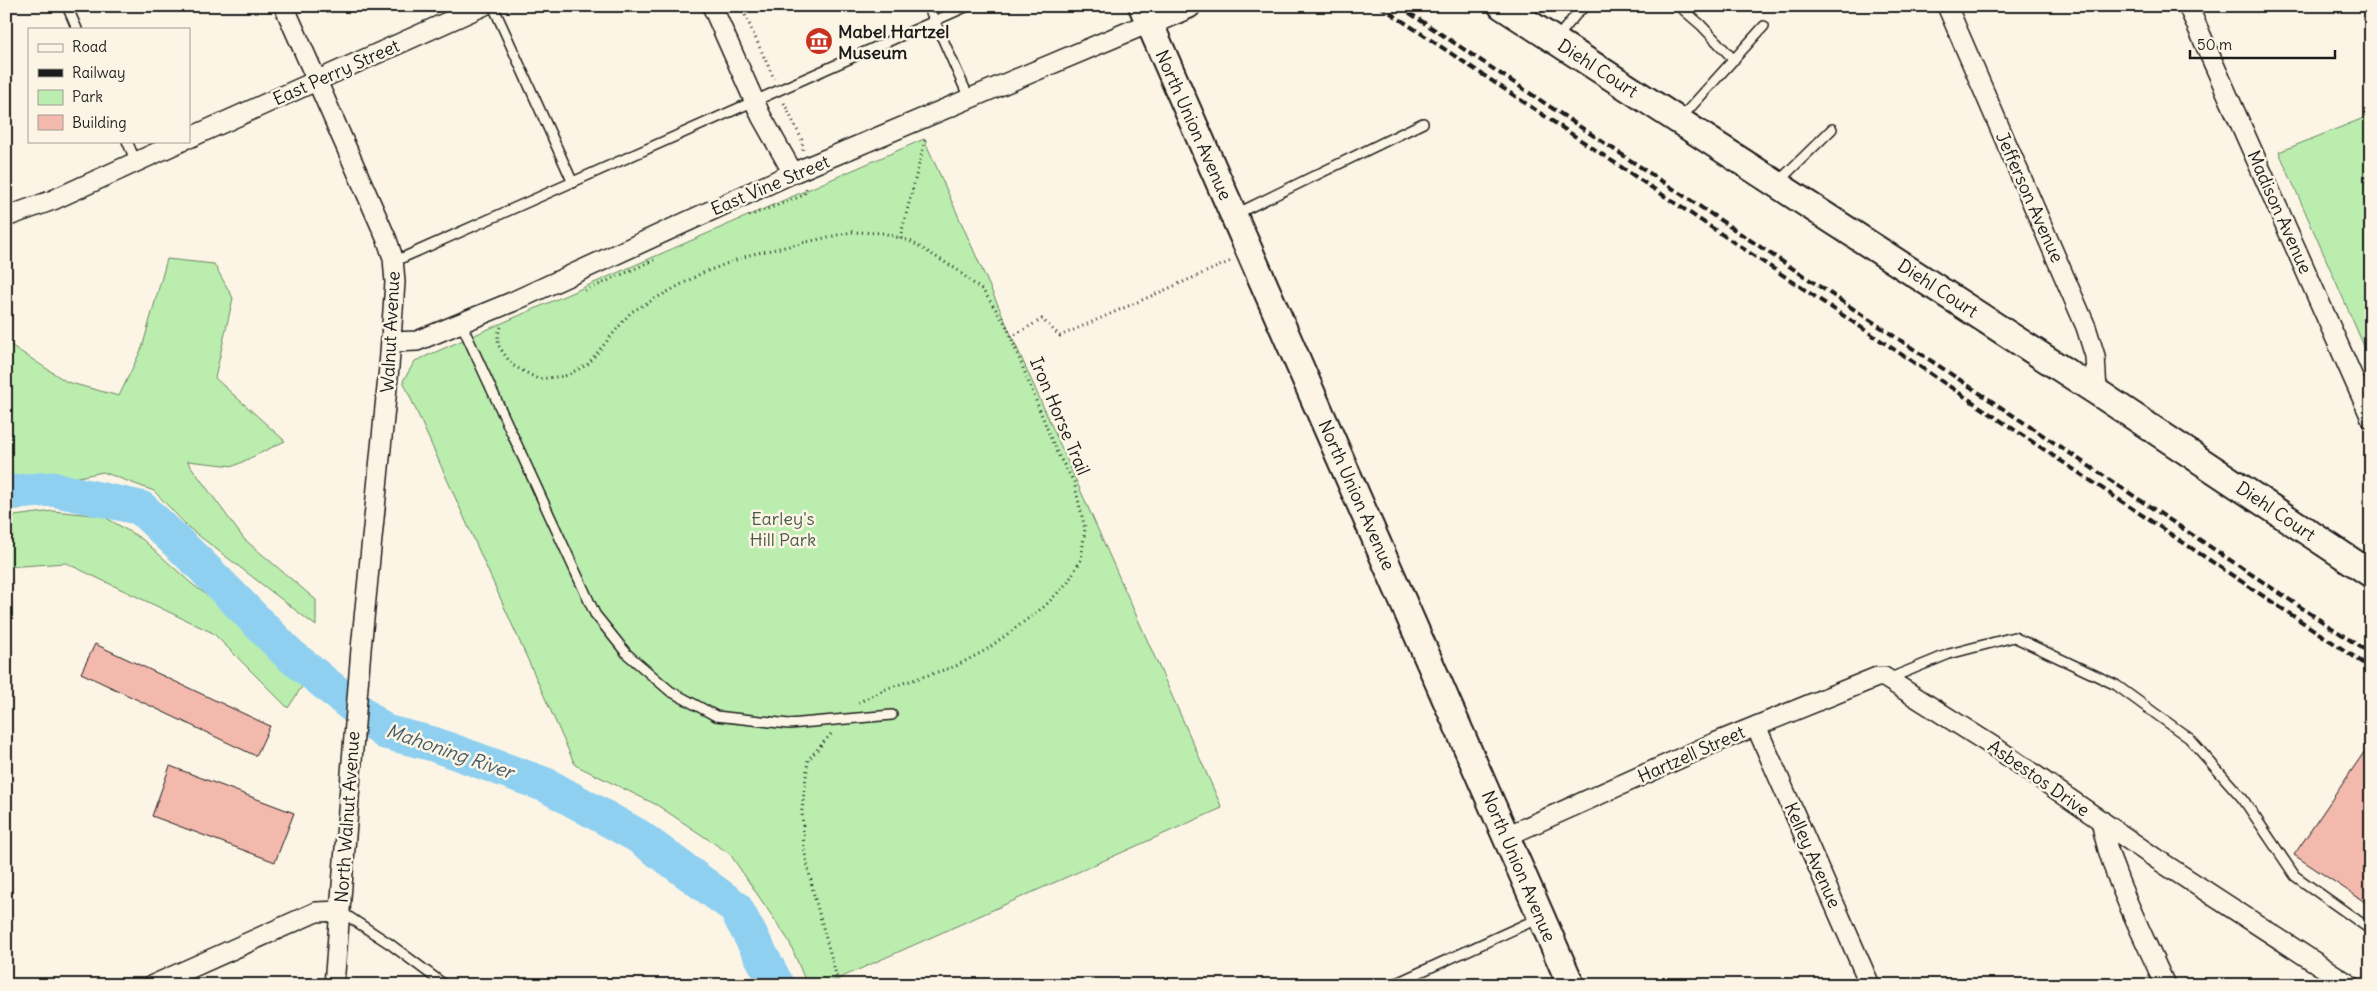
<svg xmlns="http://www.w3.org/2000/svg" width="2377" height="991" viewBox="0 0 2377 991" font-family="Delius,sans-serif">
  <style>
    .green { fill: #baedae; stroke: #6b8465 }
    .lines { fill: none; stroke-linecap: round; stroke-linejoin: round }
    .river { stroke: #8fd0f0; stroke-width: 35 }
    .building { fill: #f3b9ad; stroke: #1c1c1c }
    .service-casing { stroke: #1c1c1c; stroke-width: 12 }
    .minor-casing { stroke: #1c1c1c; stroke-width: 22 }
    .tertiary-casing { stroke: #1c1c1c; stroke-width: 28 }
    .secondary-casing { stroke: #1c1c1c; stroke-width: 30 }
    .path { stroke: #1c1c1c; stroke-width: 3; stroke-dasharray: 1 4; stroke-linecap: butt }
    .service { stroke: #fcf5e5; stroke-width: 9 }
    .minor { stroke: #fcf5e5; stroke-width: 19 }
    .tertiary { stroke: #fcf5e5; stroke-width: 24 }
    .secondary { stroke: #fcf5e5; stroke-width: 26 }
    .rail { stroke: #1c1c1c; stroke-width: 4; stroke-dasharray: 8 4; stroke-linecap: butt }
    .labels { text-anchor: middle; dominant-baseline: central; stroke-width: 5; stroke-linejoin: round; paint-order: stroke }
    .poi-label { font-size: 18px; font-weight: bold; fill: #1c1c1c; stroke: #fcf5e5; text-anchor: start }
    .street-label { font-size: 18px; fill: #1c1c1c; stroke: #fcf5e5 }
    .park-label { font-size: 18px; fill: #4b5b48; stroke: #fcf5e5 }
    .water-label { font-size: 19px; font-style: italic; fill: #445b66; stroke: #fcf5e5 }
  </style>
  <rect width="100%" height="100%" fill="#fcf5e5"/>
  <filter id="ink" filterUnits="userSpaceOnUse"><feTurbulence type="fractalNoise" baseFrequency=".02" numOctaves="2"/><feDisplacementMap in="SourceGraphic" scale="10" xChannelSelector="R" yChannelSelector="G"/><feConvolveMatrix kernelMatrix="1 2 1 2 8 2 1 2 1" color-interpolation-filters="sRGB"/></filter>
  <g filter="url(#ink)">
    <!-- green -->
    <path class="green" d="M2371,115V362L2279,152Z
      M924,139L1222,808L824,985H807L789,941L730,854L657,805L575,765L403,381L415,361Z
      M167,259L214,264L233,298L215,378L285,441L234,466L187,461L244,539L316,600V626L189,528L154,491L103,472L69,479L6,482V342L67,382L119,396L142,348Z
      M53,511L103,516L142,539L192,584L234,615L303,685L288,708L213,633L66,563L6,567V517Z"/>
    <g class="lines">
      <!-- river -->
      <path class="river" d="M6,493L52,489L141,508L201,565L289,654L385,732L433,744L546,785L638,836L735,907L777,985"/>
    </g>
    <!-- building -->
    <path class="building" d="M95,644L270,726L256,756L81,673Z
      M2371,742V906L2294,855Z
      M170,766L294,813L275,862L152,816Z"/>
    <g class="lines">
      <!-- service casing -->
      <g class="service-casing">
        <path id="service" d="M67,6L77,29
          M493,6L573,183
          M928,6L969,98
          M1679,6L1701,25L1734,60
          M1557,38L1579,11L1587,6
          M1680,119L1764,26
          M127,141L136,162
          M1777,183L1832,129
          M1236,214L1423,123
          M393,262L968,6
          M461,323L595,614L627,654L670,691L716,716L789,724L892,715
          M1888,679L1949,654L2014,637L2116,685L2189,738L2243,799L2295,876L2371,930
          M340,911L390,944L445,985
          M1392,985L1539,918"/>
      </g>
      <!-- minor casing -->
      <g class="minor-casing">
        <path id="minor" d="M284,6L387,240L393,258L395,282L389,367L361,649L334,985
          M712,6L761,116L793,173
          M1947,6L2086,327L2095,356L2097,392
          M2188,6L2371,418
          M189,138L483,6
          M6,217L53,200L182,141
          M391,342L417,341L512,302L793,173L1149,23
          M1756,726L1870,985
          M2101,820C2110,874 2143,934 2165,985
          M1507,836L1712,744L1877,677H1884L1999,750L2155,858L2350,985
          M153,985L316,912L340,911"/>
      </g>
      <!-- tertiary casing -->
      <g class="tertiary-casing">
        <path id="tertiary" d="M1149,23L1188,6"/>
      </g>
      <!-- secondary casing -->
      <g class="secondary-casing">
        <path id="secondary" d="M1142,6L1571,985
          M1502,6L2097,392L2371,574"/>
      </g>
      <!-- path -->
      <path class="path" d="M741,6L774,79
        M784,103L802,140L803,150
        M749,216L804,195L806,188
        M900,238L926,137
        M585,291L654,260
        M501,327L498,334V345L512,365L538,379L565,376L587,365L631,312L700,274L749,255L851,232L883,233L910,241L956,269L984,292L1006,325L1056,451L1074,482L1085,529L1081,560L1068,582L1045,606L986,650L956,666L888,688L855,704
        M1011,337L1042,319L1060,336L1231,261
        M831,734L808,760L802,810L804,849L814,895L839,985"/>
      <!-- service -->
      <use href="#service" class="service"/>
      <!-- minor -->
      <use href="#minor" class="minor"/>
      <!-- tertiary -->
      <use href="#tertiary" class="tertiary"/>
      <!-- secondary -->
      <use href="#secondary" class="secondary"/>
      <!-- rail -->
      <path class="rail" d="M1380,6L2371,668
        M1399,6L2371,654"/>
    </g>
  </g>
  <!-- icons -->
  <defs>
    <g id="museum-disc" transform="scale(1.4375)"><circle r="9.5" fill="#c8321e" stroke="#fcf5e5"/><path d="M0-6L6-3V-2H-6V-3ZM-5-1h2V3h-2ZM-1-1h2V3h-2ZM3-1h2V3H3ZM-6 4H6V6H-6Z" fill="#fff"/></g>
  </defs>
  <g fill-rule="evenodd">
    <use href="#museum-disc" x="819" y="41"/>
  </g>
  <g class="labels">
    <!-- poi labels -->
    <g class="poi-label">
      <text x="838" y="31">Mabel Hartzel<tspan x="838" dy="21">Museum</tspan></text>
    </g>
    <!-- street labels -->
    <g class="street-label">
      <text transform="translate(1598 68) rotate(33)">Diehl Court</text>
      <text transform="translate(336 72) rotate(-24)">East Perry Street</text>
      <text transform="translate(1194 125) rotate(66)">North Union Avenue</text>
      <text transform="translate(770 185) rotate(-23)">East Vine Street</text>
      <text transform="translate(2030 197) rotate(66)">Jefferson Avenue</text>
      <text transform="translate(2280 212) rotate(66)">Madison Avenue</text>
      <text transform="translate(1938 288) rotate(33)">Diehl Court</text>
      <text transform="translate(390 332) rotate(-87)">Walnut Avenue</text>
      <text transform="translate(1060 416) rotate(67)">Iron Horse Trail</text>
      <text transform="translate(1357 495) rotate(66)">North Union Avenue</text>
      <text transform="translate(2276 511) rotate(34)">Diehl Court</text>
      <text transform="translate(1691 754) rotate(-24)">Hartzell Street</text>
      <text transform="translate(2039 778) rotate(35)">Asbestos Drive</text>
      <text transform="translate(347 817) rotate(-86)">North Walnut Avenue</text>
      <text transform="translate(1813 855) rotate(66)">Kelley Avenue</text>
      <text transform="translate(1519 866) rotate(67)">North Union Avenue</text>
    </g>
    <!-- park labels -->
    <g class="park-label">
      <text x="783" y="518">Earley's<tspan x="783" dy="21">Hill Park</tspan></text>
    </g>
    <!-- water labels -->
    <g class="water-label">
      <text transform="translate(450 751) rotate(19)">Mahoning River</text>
    </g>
  </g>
  <!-- margin -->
  <rect width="2377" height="991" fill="none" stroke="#fcf5e5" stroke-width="25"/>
  <rect x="12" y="12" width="2352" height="966" fill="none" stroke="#1c1c1c" stroke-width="2" filter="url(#ink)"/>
  <!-- legend -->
  <rect x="28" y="28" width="162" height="115" fill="#fcf5e5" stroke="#a29e95"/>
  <rect x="38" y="44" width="25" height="8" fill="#fcf5e5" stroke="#a29e95"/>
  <text x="72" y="52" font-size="15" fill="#1c1c1c">Road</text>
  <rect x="38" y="69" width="25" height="8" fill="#1c1c1c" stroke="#a29e95"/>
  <text x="72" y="78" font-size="15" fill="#1c1c1c">Railway</text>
  <rect x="38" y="90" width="25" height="15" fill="#baedae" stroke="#a29e95"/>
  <text x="72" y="102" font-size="15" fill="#1c1c1c">Park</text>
  <rect x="38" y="115" width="25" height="15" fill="#f3b9ad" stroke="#a29e95"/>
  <text x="72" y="128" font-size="15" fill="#1c1c1c">Building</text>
  <!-- scale -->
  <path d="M2190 50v8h145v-8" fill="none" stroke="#1c1c1c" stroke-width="2.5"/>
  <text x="2197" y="50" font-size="15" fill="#1c1c1c" stroke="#fcf5e5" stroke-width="4" paint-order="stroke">50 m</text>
</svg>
